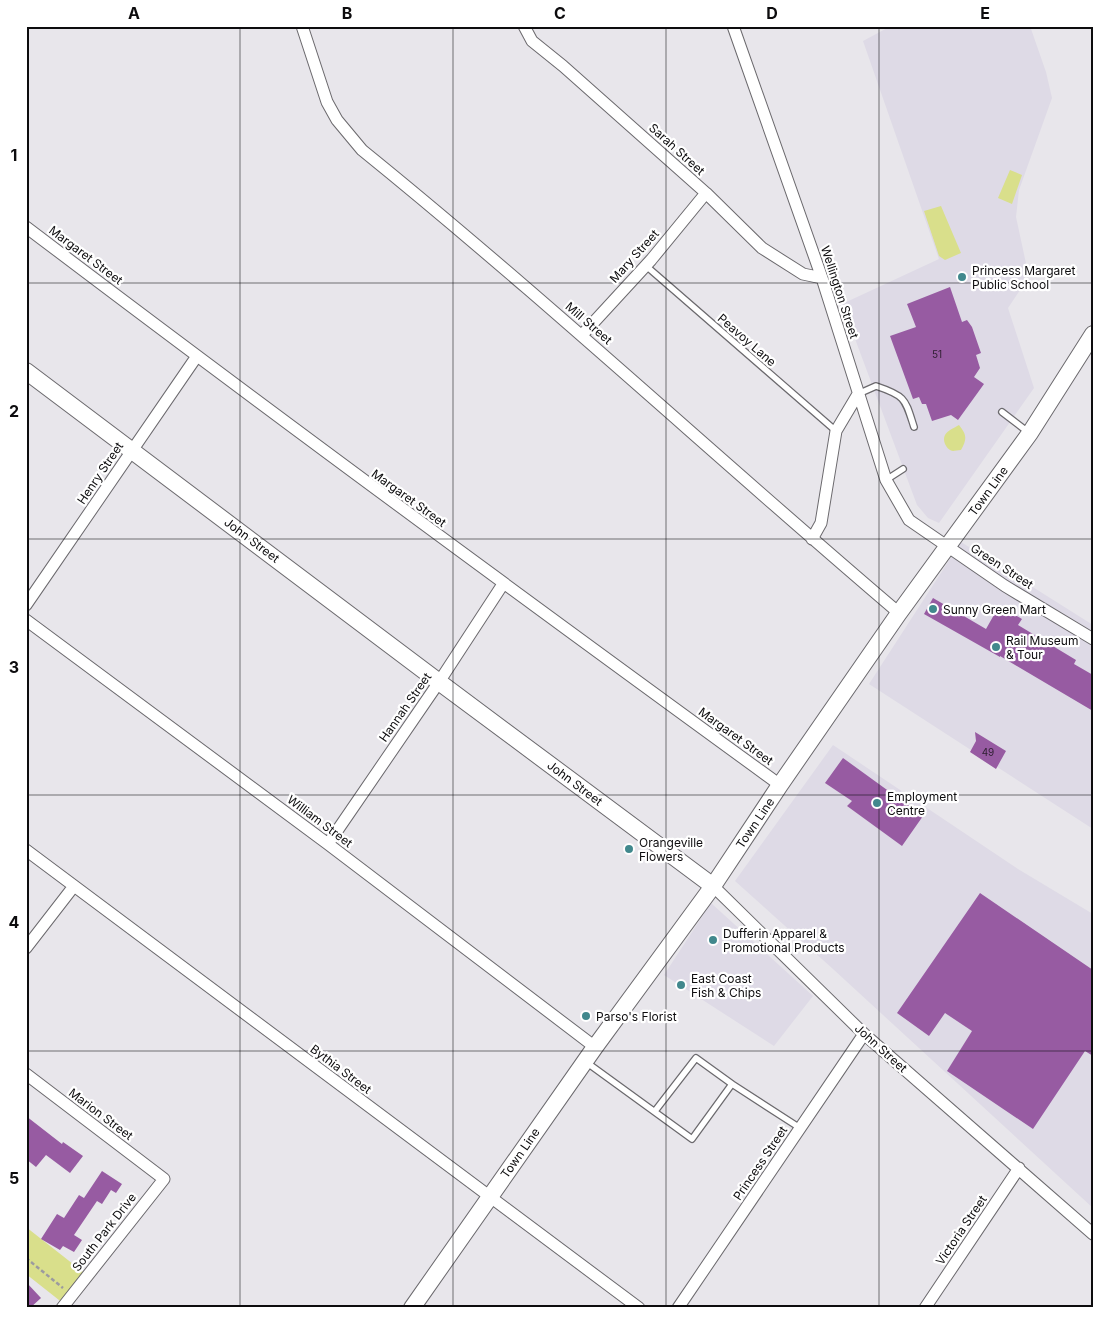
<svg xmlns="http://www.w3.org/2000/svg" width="1119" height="1334" viewBox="0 0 1119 1334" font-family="Inter,sans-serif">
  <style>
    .built { fill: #dedae6 }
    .green { fill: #d9df8b }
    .building { fill: #975ba2 }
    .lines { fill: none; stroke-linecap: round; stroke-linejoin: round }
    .service-casing { stroke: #6b696d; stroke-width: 8 }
    .minor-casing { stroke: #6b696d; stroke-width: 13 }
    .secondary-casing { stroke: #6b696d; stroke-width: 18 }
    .path { stroke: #9c9b9f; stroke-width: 2.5; stroke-dasharray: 4 2.5; stroke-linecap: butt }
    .service { stroke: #fff; stroke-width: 5.5 }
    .minor { stroke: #fff; stroke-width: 11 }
    .secondary { stroke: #fff; stroke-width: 16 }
    .grid { fill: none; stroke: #0d0c0e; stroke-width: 1; stroke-opacity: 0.55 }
    .poi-dot { fill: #41888d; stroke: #fff; stroke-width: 2 }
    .labels { text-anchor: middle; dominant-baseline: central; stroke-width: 4.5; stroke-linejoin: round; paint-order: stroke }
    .number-label { font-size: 10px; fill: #302033 }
    .street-label { font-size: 12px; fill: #0d0c0e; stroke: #fff }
    .poi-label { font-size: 12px; fill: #0d0c0e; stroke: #fff; text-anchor: start }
    .neatline { fill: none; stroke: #0d0c0e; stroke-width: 2 }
    .grid-label { font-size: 16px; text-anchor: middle; font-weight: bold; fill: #0d0c0e }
  </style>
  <rect width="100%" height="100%" fill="#e8e6eb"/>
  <!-- built -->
  <path class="built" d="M891,26H1030L1046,72L1052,98L1019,190L1016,217L1027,268L1022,287L1008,308L1034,388L939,523L928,518L917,505L842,304L939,259L863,41Z
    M961,542L1093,625V829L869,684Z
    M833,745L1018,869L1093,914V1208L833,969L735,881Z
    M711,903L813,996L774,1046L664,975Z"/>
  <!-- green -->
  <path class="green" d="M1010,170L1022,175L1012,204L998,198Z
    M941,206L961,253L945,260L939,256L924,211Z
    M959,425C967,435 967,439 961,450C958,450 955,451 953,451C946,450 942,440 945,435C948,430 954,428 959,425Z
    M26,1227L87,1275L64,1304L26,1274Z"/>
  <!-- building -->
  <path class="building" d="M950,287L962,322L967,320L972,327L981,353L976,355L980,368L974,377L984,384L958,420L951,415L932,421L926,404H922L919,397L913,399L890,336L916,327L907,304Z
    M933,598L986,629L999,606L1022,619L1018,625L1076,660L1074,664L1093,675V711L1000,656V657L924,614Z
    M975,732L1006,751L996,769L970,752L976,741Z
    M843,758L923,816L902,846L847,806L852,801L825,783Z
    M980,893L1093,970V1056L1085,1051L1033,1129L947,1071L972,1031L945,1013L929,1036L897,1013Z
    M26,1116L62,1144L63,1142L83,1156L70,1173L46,1155L36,1167L26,1159Z
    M102,1171L122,1184L116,1193L111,1190L102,1204L97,1201L74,1235L82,1240L74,1252L63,1246L60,1250L41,1239L57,1214L64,1218L79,1195L84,1198Z
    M26,1282L41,1298L30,1308H26Z"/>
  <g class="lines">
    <!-- service casing -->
    <g class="service-casing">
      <path id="service" d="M645,265L836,431
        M858,394L876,386C906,396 905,399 914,427
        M1002,412L1028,432
        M886,480L903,469
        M586,1062L692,1139L732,1084L696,1058L655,1111
        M732,1084L800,1128"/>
    </g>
    <!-- minor casing -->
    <g class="minor-casing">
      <path id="minor" d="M302,26L327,102L337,120L362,150C546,299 719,460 899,613
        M524,26L532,41L563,66L706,193L762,248L803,274L822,278
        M733,26L822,278L886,480L909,520L1005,586L1093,639
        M26,227C275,416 527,601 780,785
        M582,335L651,260L706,193
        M812,539L821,523L836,431L858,394
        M26,605L197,356
        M26,620L328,844L595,1047
        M328,844L439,682L503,584
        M26,850L639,1308
        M713,886L864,1034L1093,1234
        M26,948L74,886
        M26,1074L164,1179L62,1308
        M678,1308L864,1034
        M925,1308L1019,1168"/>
    </g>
    <!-- secondary casing -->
    <g class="secondary-casing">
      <path id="secondary" d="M26,371L439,682L713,886
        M412,1308L595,1047L713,886L780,785L899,613L1030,433L1093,334"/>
    </g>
    <!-- path -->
    <path class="path" d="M26,1258L63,1288"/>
    <!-- service -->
    <use href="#service" class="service"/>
    <!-- minor -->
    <use href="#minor" class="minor"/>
    <!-- secondary -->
    <use href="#secondary" class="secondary"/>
  </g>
  <!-- grid -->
  <path class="grid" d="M240,26V1308M453,26V1308M666,26V1308M879,26V1308M26,283H1093M26,539H1093M26,795H1093M26,1051H1093"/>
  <!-- markers -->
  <g class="poi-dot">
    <circle cx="962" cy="277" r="5"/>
    <circle cx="933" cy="609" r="5"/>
    <circle cx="996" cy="647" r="5"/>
    <circle cx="877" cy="803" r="5"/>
    <circle cx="629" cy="849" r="5"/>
    <circle cx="713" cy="940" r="5"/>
    <circle cx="681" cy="985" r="5"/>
    <circle cx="586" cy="1016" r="5"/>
  </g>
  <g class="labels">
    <!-- number labels -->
    <g class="number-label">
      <text x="937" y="354">51</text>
      <text x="988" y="752">49</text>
    </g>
    <!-- street labels -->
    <g class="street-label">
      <text transform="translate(677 149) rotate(42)">Sarah Street</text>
      <text transform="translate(86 255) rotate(37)">Margaret Street</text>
      <text transform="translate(634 256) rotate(-48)">Mary Street</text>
      <text transform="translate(840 292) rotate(72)">Wellington Street</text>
      <text transform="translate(589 323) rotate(41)">Mill Street</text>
      <text transform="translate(747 340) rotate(41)">Peavoy Lane</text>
      <text transform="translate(100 473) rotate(-56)">Henry Street</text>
      <text transform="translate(988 491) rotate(-54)">Town Line</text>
      <text transform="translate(409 498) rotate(36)">Margaret Street</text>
      <text transform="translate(252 540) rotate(37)">John Street</text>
      <text transform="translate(1002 566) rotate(33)">Green Street</text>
      <text transform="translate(405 707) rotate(-55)">Hannah Street</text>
      <text transform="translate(736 736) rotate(36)">Margaret Street</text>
      <text transform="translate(575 783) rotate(37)">John Street</text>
      <text transform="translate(320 821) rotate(37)">William Street</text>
      <text transform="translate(755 823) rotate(-56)">Town Line</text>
      <text transform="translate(881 1048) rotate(42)">John Street</text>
      <text transform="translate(341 1069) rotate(37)">Bythia Street</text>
      <text transform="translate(101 1114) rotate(37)">Marion Street</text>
      <text transform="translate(520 1153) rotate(-55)">Town Line</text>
      <text transform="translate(760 1163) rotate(-56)">Princess Street</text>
      <text transform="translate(961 1230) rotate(-56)">Victoria Street</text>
      <text transform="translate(104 1232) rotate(-52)">South Park Drive</text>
    </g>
    <!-- poi labels -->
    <g class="poi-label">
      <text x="972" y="270">Princess Margaret<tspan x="972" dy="14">Public School</tspan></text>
      <text x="943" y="609">Sunny Green Mart</text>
      <text x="1006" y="640">Rail Museum<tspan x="1006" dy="14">&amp; Tour</tspan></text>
      <text x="887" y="796">Employment<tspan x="887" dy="14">Centre</tspan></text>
      <text x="639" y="842">Orangeville<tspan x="639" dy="14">Flowers</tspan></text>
      <text x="723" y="933">Dufferin Apparel &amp;<tspan x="723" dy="14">Promotional Products</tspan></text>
      <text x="691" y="978">East Coast<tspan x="691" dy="14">Fish &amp; Chips</tspan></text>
      <text x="596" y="1016">Parso's Florist</text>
    </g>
  </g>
  <!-- border -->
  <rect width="1119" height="1334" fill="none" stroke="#ffffff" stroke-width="55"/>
  <rect x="28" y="28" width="1064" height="1278" class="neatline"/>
  <g class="grid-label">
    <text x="134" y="19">A</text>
    <text x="347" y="19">B</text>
    <text x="560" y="19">C</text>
    <text x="772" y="19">D</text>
    <text x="985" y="19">E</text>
    <text x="14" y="161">1</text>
    <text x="14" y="417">2</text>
    <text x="14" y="673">3</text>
    <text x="14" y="928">4</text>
    <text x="14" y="1184">5</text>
  </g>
</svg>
